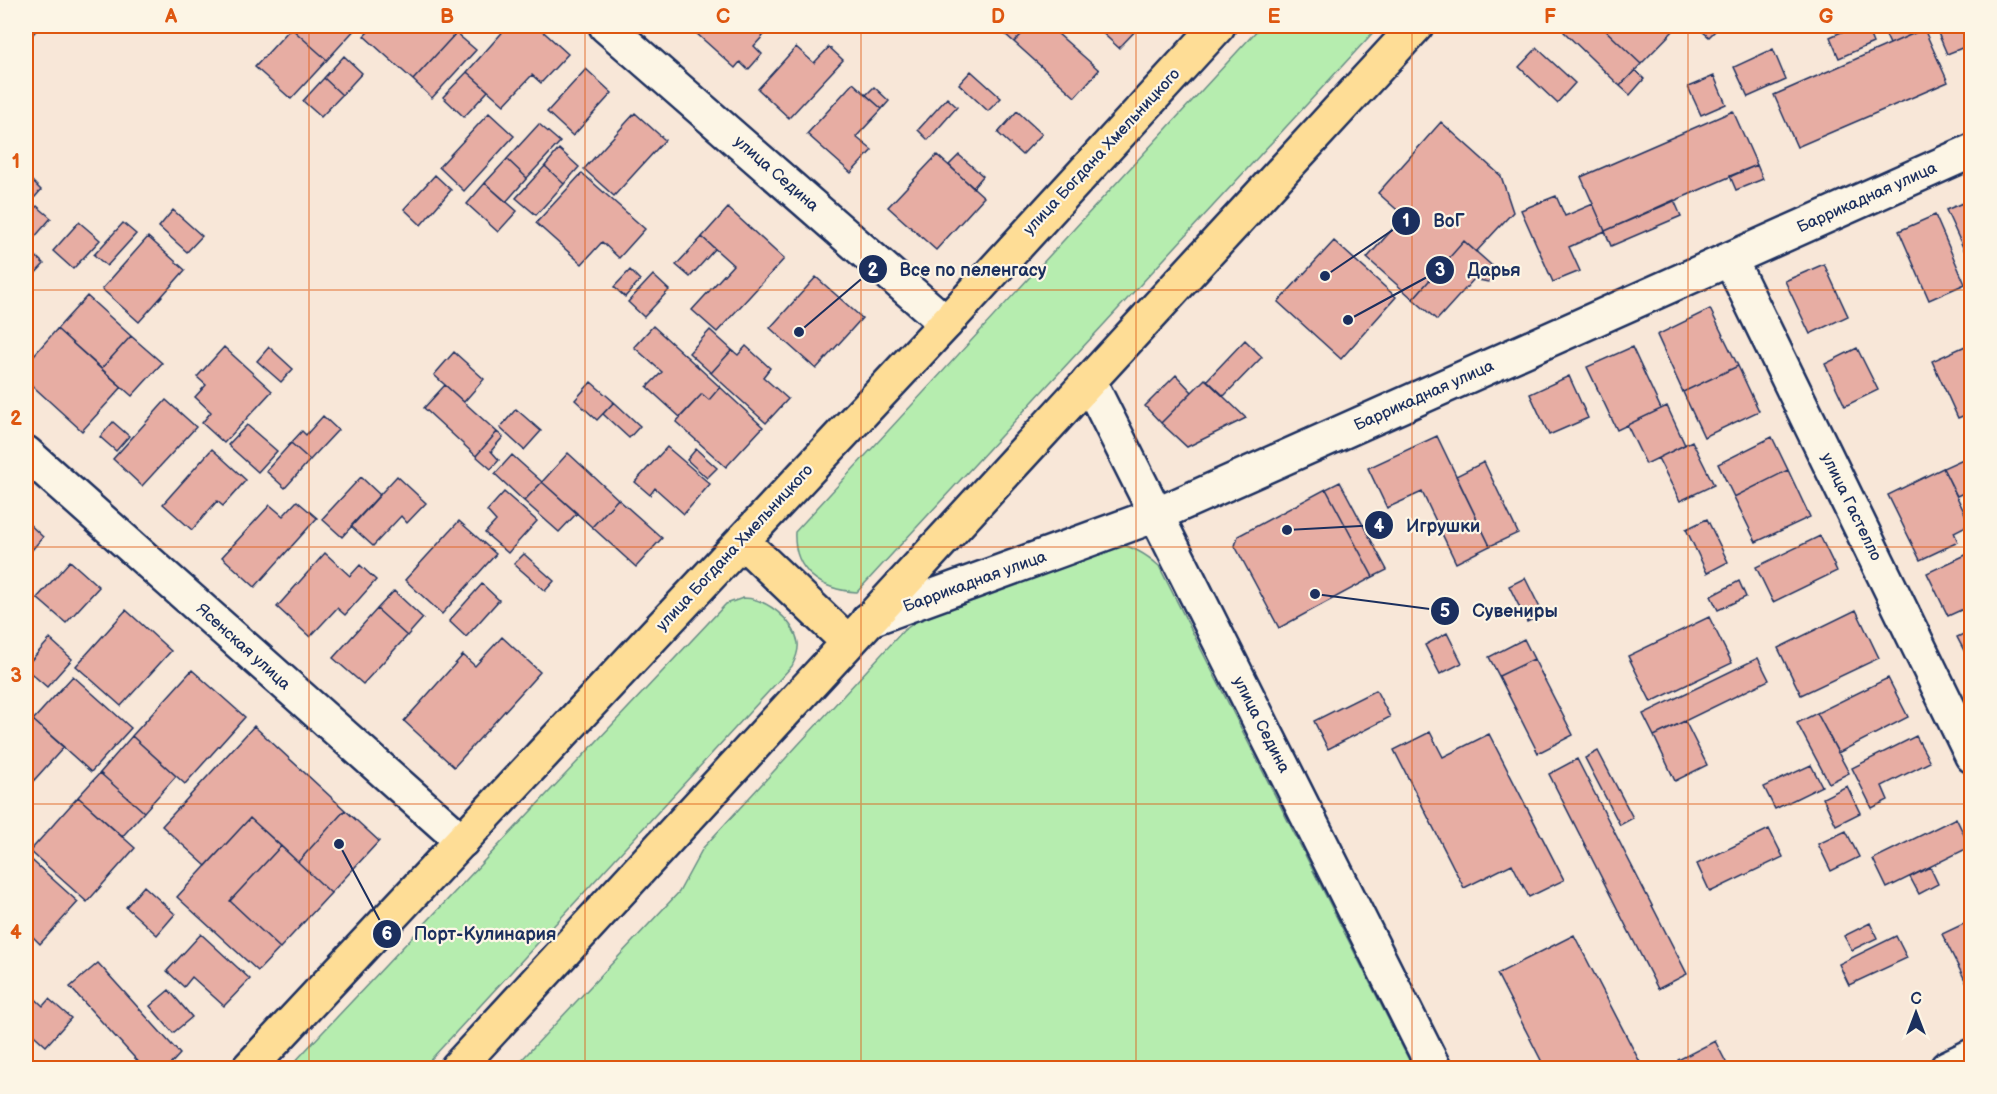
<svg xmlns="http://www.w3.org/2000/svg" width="1997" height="1094" viewBox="0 0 1997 1094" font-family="'Balsamiq Sans',sans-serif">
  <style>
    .green { fill: #b6edaf; stroke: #688e86; stroke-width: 1.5 }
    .building { fill: #e7ada3; stroke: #1b2f5e; stroke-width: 1.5 }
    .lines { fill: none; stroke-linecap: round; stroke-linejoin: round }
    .minor-casing { stroke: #1b2f5e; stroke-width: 38 }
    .major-casing { stroke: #1b2f5e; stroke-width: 38 }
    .minor { stroke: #fcf5e5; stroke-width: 33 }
    .major { stroke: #fedd96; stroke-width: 33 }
    .grid { fill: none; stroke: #de5710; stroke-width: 1.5; stroke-opacity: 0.55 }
    .labels { text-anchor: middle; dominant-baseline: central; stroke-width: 4.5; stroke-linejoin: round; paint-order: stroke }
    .street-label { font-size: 16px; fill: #1b2f5e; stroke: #fcf5e5 }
    .leader { fill: none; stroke: #1b2f5e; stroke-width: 2 }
    .callout-dot { fill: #1b2f5e; stroke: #fcf5e5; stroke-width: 2 }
    .mark-label { font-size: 18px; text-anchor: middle; font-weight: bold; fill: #fff }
    .callout-label { font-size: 18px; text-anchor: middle; font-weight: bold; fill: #1b2f5e; stroke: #fcf5e5; stroke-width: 4.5; stroke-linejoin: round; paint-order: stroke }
    .neatline { fill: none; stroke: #de5710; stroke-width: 2 }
    .grid-label { font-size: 20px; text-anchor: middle; font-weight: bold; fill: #de5710 }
  </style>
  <rect width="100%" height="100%" fill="#f8e7d8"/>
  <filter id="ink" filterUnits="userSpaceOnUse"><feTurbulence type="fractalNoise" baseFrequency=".0167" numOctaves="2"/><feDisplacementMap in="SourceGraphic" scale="12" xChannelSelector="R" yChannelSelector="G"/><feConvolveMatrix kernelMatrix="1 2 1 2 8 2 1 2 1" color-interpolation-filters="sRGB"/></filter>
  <g filter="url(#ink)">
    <!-- green -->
    <path class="green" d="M1261,26H1379L857,592C821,590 793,571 795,532Z
      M1114,542C1132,547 1145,553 1159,566L1413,1068H514L679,892L703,848L903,631L920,619Z
      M743,598C766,598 794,620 798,643C799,651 796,658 792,666L423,1068H289L726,604Z"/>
    <!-- building -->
    <path class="building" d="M26,26H40L26,42Z
      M293,26H358L327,60L291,28Z
      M374,26H448L456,33L413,80L364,36Z
      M508,26H537L568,54L541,83L532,75L504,105L467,72Z
      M703,26H772L754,46L762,54L748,70L740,62L735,68L696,33Z
      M996,26H1030L1014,42Z
      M1030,26H1049L1099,70L1075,97L1014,42Z
      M1099,26H1140L1119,48L1097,28Z
      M1570,26H1601L1641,64L1620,86L1564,32Z
      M1601,26H1678L1641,64Z
      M1696,26H1720L1709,37Z
      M1855,26H1866L1873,43L1839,58L1830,37Z
      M1892,26H1922L1924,29L1890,44L1883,29Z
      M1935,26H1972V44L1947,54Z
      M291,28L327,60L291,99L255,67Z
      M1924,29L1948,82L1797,147L1774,95Z
      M456,33L476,50L432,98L413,80Z
      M796,47L814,63L829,47L843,60L789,118L758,89Z
      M1537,48L1575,83L1557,103L1519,67Z
      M1773,49L1786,80L1748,97L1734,67Z
      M344,56L362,73L342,95L324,78Z
      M586,69L612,93L573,136L547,112Z
      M1635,70L1644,79L1630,95L1620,86Z
      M971,71L1001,98L988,111L959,84Z
      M467,72L488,91L464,117L443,97Z
      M1714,76L1726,104L1701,115L1688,87Z
      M324,78L342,95L321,117L303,101Z
      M853,83L882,109L856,137L872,150L851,173L807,134Z
      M874,87L889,101L882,109L866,95Z
      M947,98L957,107L928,140L918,130Z
      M1017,111L1042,134L1022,155L998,133Z
      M1733,111L1757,165L1605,231L1581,177Z
      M489,113L514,136L464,191L439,167Z
      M635,113L665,140L614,196L584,169Z
      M1441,122L1501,176L1513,212L1476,252L1464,241L1413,299L1367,258L1404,216L1378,193Z
      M539,124L560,142L527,178L507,159Z
      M559,149L579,167L564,184L545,166Z
      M937,155L984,197L936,250L888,207Z
      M959,155L983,176L973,188L949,165Z
      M507,159L527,178L506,202L485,183Z
      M1757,165L1763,179L1736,190L1730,176Z
      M545,166L564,184L536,215L516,198Z
      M582,173L645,229L619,258L602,242L582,264L536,223Z
      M26,175L41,190L29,204L26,201Z
      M435,175L451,190L421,225L404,209Z
      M485,183L517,211L498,232L467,204Z
      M1556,196L1565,216L1593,204L1605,231L1569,247L1580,271L1553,282L1521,210Z
      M1972,199V267L1946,210Z
      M1674,200L1681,216L1611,246L1605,231Z
      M37,206L51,218L34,238L26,231V218Z
      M728,208L784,259L717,332L692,310L733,265L702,237Z
      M173,210L202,236L187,252L159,227Z
      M1935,215L1965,284L1929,300L1899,231Z
      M79,222L100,240L73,269L53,251Z
      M123,223L136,234L107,266L94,255Z
      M148,237L185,270L139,322L102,289Z
      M702,237L715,249L690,277L676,265Z
      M1334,241L1396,297L1341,359L1278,302Z
      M1464,241L1498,271L1488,282L1474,279L1437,320L1413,299Z
      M26,247L44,264L31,278L26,273Z
      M1824,264L1848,316L1810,334L1785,281Z
      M630,270L640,280L625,297L614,287Z
      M653,275L669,290L644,317L628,302Z
      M816,277L862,318L816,369L770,328Z
      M87,296L131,336L101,369L57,329Z
      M1710,309L1738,366L1683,392L1657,335Z
      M653,326L720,387L709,400L702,394L680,417L647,387L662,372L634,347Z
      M57,329L122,387L82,431L26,380V364Z
      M710,330L732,350L711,373L689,353Z
      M131,336L162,363L132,396L101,369Z
      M1245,340L1262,357L1224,396L1207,380Z
      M1972,343V412L1958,418L1932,361Z
      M746,346L770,368L763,377L788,399L766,423L711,373L732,350L738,355Z
      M224,347L272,391L224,443L202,423L211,412L195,397L206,385L197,377Z
      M269,347L293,369L281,382L257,361Z
      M1632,347L1661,409L1617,430L1587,367Z
      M1857,348L1878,390L1845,406L1825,364Z
      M454,352L484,379L464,402L434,375Z
      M1738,366L1759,411L1704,437L1683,392Z
      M1176,375L1192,392L1161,423L1145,406Z
      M1569,376L1588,418L1549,435L1530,394Z
      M1205,379L1246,418L1187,447L1161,423Z
      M591,382L614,402L597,420L575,400Z
      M445,385L497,432L476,456L424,408Z
      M720,387L763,427L726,467L676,422L702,394L709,400Z
      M166,400L196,427L142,486L113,459Z
      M614,402L640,426L629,438L603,414Z
      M1667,406L1685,445L1646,464L1627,425Z
      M516,409L541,431L524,450L500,428Z
      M323,416L338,430L310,460L291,443L302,431L306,435Z
      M113,422L129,436L116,451L100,437Z
      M247,425L277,451L258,472L228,445Z
      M497,432L503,437L491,451L499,460L491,469L476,456Z
      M1437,436L1490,546L1456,563L1422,492L1387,508L1368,468Z
      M1772,437L1788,470L1734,497L1718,464Z
      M1692,441L1714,485L1680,501L1658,458Z
      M291,443L310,460L285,488L266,471Z
      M667,447L710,484L684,514L655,488L650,495L635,482Z
      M212,449L246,480L223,506L217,501L192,530L163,504Z
      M696,449L717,468L707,478L687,460Z
      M568,453L618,499L592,527L542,482Z
      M512,455L542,482L524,501L495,474Z
      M1972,455V489L1957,496L1943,468Z
      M1484,462L1518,533L1490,546L1456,476Z
      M1943,468L1970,524L1954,532L1958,542L1920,560L1888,495Z
      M1788,470L1810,517L1756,542L1734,497Z
      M397,476L426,503L407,523L401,516L373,546L351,526Z
      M361,477L380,495L342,537L322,519Z
      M542,482L577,513L559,532L524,501Z
      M1340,482L1387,570L1373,577L1326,489Z
      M1326,489L1373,577L1279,628L1235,546L1238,536Z
      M504,492L537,521L508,553L485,533L496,521L487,511Z
      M618,499L662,538L636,567L592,527Z
      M297,501L317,518L255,587L222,557L270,505L283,516Z
      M1707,519L1728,562L1707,573L1686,529Z
      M26,521L43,537L26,557Z
      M459,521L496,554L442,614L405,580Z
      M1820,536L1837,571L1773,602L1756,567Z
      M1972,552V605L1948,616L1927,573Z
      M325,553L350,576L360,565L376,580L345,615L337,608L310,637L277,607Z
      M524,554L554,581L545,591L514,564Z
      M70,561L99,587L66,623L37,598Z
      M1525,578L1543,614L1527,622L1509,586Z
      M1739,581L1746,597L1718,610L1711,596Z
      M482,584L499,600L466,637L449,621Z
      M394,591L423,618L407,636L377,609Z
      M377,609L407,636L363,684L333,658Z
      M126,610L171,651L121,706L76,666Z
      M1856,610L1879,658L1801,695L1778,648Z
      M1709,617L1732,663L1651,702L1628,656Z
      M1972,630V666L1957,637Z
      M1447,633L1462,663L1440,674L1425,645Z
      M502,637L540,672L454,767L404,721L463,655L475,666Z
      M50,639L72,659L47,687L26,669V666Z
      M1524,639L1534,659L1499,676L1489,657Z
      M1758,658L1769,680L1654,736L1643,714Z
      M1534,659L1573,735L1538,753L1499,676Z
      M192,670L245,717L185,784L132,736Z
      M73,676L131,728L91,772L33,720Z
      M1888,678L1908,717L1838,753L1817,713Z
      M1376,690L1390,717L1328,749L1314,721Z
      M1817,713L1849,773L1829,783L1797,723Z
      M33,720L64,747L26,789V728Z
      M1685,721L1707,765L1675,781L1654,736Z
      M254,726L345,810L298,862L250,818L206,866L162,826Z
      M1430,732L1443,757L1489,734L1564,880L1529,897L1512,864L1464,888L1394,750Z
      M132,736L176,776L144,812L100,773Z
      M1916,736L1930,762L1882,786L1888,800L1872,808L1852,768Z
      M1598,751L1633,818L1620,825L1585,758Z
      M1577,759L1687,974L1658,989L1549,774Z
      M1811,765L1822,786L1775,809L1764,787Z
      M100,773L144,812L122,837L78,797Z
      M1847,786L1860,813L1836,825L1823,798Z
      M78,797L135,848L87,902L30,851Z
      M345,810L379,841L331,893L298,862Z
      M250,818L281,846L230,901L280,948L258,971L177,897Z
      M1956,818L1970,847L1887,888L1873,859Z
      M1769,829L1783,857L1710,892L1697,864Z
      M1846,831L1859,857L1831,871L1818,844Z
      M281,846L331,893L280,948L230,901Z
      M26,855L78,902L40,944L26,930Z
      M1930,867L1938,884L1919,894L1910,877Z
      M144,886L175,914L157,935L126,907Z
      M1972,920V994L1942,934Z
      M1870,923L1877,938L1852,950L1844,936Z
      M201,934L250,979L224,1006L192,977L184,987L167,971Z
      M1574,935L1643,1068H1545L1497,974Z
      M1896,936L1907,958L1849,985L1839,964Z
      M98,963L180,1054L167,1068H144L70,987Z
      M26,990L43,1006L49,999L71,1018L46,1046L26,1028Z
      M169,990L192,1017L173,1033L150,1006Z
      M1715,1041L1729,1068H1682L1678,1060Z"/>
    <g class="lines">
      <!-- minor casing -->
      <g class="minor-casing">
        <path id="minor" d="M606,26L946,323
          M1730,259L1972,756
          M1089,381L1434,1068
          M26,453L462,841
          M868,620L1156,515L1972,151
          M1947,1068L1972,1056"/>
      </g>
      <!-- major casing -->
      <g class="major-casing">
        <path id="major" d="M742,541L848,642
          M249,1068L946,323L1218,26
          M457,1068L1416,26"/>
      </g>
      <!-- minor -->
      <use href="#minor" class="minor"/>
      <!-- major -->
      <use href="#major" class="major"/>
    </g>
  </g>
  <!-- grid -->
  <path class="grid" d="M309,26V1068M585,26V1068M861,26V1068M1136,26V1068M1412,26V1068M1688,26V1068M26,290H1972M26,547H1972M26,804H1972"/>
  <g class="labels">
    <!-- street labels -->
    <g class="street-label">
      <text transform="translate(1102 152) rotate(-47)">улица Богдана Хмельницкого</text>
      <text transform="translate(776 174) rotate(41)">улица Седина</text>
      <text transform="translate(1867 198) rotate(-24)">Баррикадная улица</text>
      <text transform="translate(1424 396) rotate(-24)">Баррикадная улица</text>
      <text transform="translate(1851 507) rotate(64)">улица Гастелло</text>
      <text transform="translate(735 548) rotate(-47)">улица Богдана Хмельницкого</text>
      <text transform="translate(975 582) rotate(-20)">Баррикадная улица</text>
      <text transform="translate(243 647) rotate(42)">Ясенская улица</text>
      <text transform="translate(1261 725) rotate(63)">улица Седина</text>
    </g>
  </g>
  <!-- callouts -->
  <path class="leader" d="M1325 276L1406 221M799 332L873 269M1348 320L1440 270M1287 530L1379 525M1315 594L1445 611M339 844L387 934"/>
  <g class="callout-dot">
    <circle cx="1325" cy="276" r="6"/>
    <circle cx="799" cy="332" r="6"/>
    <circle cx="1348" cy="320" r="6"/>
    <circle cx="1287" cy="530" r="6"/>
    <circle cx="1315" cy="594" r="6"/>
    <circle cx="339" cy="844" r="6"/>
    <circle cx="1406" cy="221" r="15"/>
    <circle cx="873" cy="269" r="15"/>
    <circle cx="1440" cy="270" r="15"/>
    <circle cx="1379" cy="525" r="15"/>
    <circle cx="1445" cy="611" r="15"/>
    <circle cx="387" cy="934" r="15"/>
  </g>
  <g class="mark-label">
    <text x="1406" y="227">1</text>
    <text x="873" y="276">2</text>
    <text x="1440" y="276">3</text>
    <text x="1379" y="532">4</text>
    <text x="1445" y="617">5</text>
    <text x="387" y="940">6</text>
  </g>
  <g class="callout-label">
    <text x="1449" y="227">ВоГ</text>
    <text x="973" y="276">Все по пеленгасу</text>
    <text x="1494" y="276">Дарья</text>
    <text x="1443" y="532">Игрушки</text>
    <text x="1515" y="617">Сувениры</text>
    <text x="485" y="940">Порт-Кулинария</text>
  </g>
  <!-- margin -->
  <rect width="1997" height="1094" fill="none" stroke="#fcf5e5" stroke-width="66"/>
  <!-- north arrow -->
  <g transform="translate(1916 1013)" stroke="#fcf5e5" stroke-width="4.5" paint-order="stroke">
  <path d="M0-4.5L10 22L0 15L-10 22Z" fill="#1b2f5e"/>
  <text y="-9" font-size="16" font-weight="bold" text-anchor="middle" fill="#1b2f5e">С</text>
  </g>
  <rect x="33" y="33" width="1931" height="1028" class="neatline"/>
  <g class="grid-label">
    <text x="171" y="23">A</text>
    <text x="447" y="23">B</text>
    <text x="723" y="23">C</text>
    <text x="998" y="23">D</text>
    <text x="1274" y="23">E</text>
    <text x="1550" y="23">F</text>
    <text x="1826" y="23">G</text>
    <text x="16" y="168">1</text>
    <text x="16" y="425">2</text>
    <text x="16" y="682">3</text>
    <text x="16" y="939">4</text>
  </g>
</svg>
